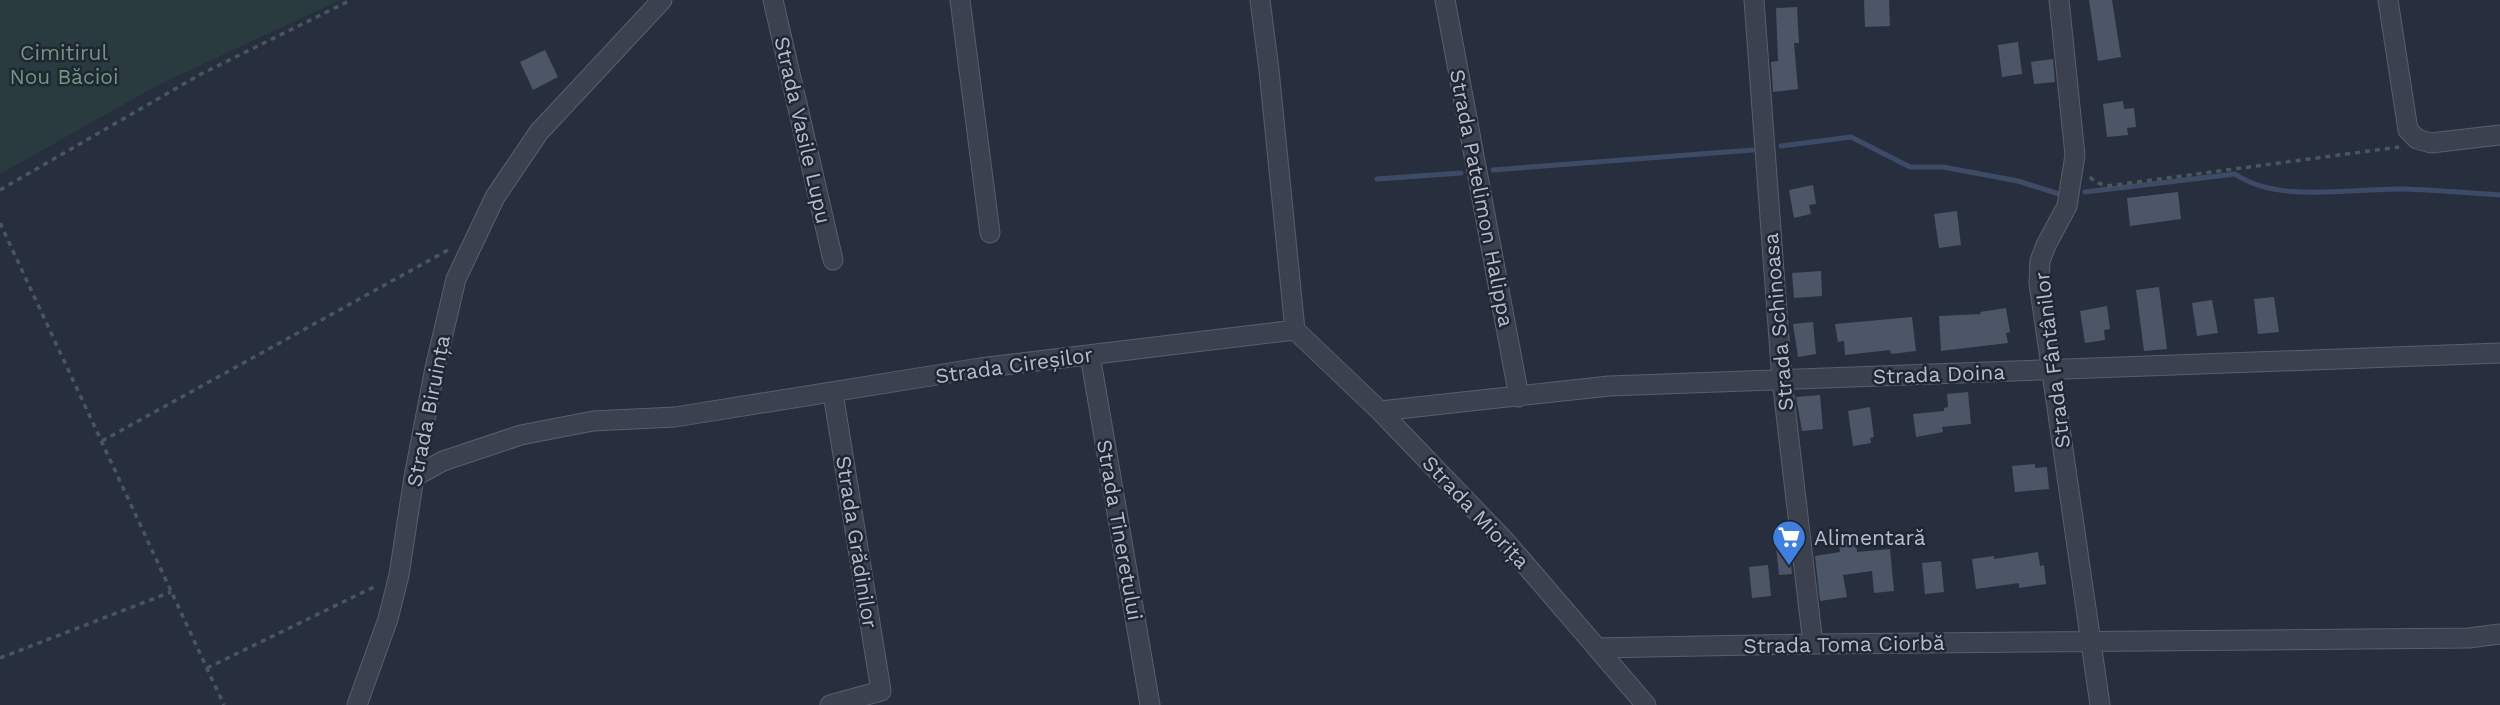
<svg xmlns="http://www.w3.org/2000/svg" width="2500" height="705" viewBox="0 0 2500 705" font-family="'Work Sans',sans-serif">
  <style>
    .green { fill: #293b3f }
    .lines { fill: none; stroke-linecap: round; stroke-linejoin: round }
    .stream { stroke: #3e4b66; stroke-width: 5 }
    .building { fill: #4d5667 }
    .minor-casing { stroke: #595f6c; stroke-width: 21 }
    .path { stroke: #47585c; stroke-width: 3.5; stroke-dasharray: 5 5; stroke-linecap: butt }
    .minor { stroke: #3b414e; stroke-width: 19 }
    .labels { text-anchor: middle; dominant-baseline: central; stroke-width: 5; stroke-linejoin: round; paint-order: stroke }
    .park-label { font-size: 21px; fill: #70987c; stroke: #202634 }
    .street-label { font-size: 21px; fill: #b7bdc9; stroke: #202634 }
    .poi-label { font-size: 21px; fill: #b7bdc9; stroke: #202634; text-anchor: start }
  </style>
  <rect width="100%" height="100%" fill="#272f3e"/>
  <!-- green -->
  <path class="green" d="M0,0H340L156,86L0,174Z"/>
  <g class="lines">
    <!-- stream -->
    <path class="stream" d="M1781,146L1851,137L1910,167H1943L2018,181L2059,194
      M1493,170L1753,150
      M1377,179L1461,173
      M2085,192L2235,174C2278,204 2353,188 2403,189C2436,190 2468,193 2500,195"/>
  </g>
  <!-- building -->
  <path class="building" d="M1864,0H1889L1890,26L1865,27Z
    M2089,0H2112L2121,57L2098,61Z
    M1797,7L1799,43H1794L1798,89L1773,92L1771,62L1778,61L1776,8Z
    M2018,42L2022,74L2002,77L1998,45Z
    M545,50L558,77L533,90L520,62Z
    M2053,59L2055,82L2034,84L2031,62Z
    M2123,101L2124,109L2134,108L2136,127L2127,128L2128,135L2107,137L2103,104Z
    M1813,185L1816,204L1809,205L1811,214L1794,218L1789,190Z
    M2178,192L2181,219L2130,226L2127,198Z
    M1957,211L1961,245L1939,248L1934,214Z
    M1821,271L1822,296L1794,298L1792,273Z
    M2159,287L2167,349L2144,351L2136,290Z
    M2274,297L2279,332L2258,334L2254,299Z
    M2212,300L2218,333L2197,336L2192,303Z
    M2107,306L2110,329L2104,330L2105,340L2085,343L2080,311Z
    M2006,308L2010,332L2006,333L2008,343L1941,351L1939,316L1981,314L1980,312Z
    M1912,317L1916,351L1891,354L1890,350L1845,355L1844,341L1838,342L1835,324Z
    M1813,322L1816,354L1798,357L1793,324Z
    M1968,392L1971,424L1942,427L1943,432L1916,437L1913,414L1944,411V408L1948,407L1947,394Z
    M1820,395L1823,429L1802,431L1796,397Z
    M1870,407L1874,437L1870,438L1871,443L1853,446L1848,411Z
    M2035,464V468L2047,467L2049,489L2015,492L2012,466Z
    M1855,535L1857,552L1890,549L1894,591L1874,593L1872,571L1843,575L1847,597L1820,601L1815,556L1840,552L1838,537Z
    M1789,545L1792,574L1779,575L1776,546Z
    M2038,552L2040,566L2044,565L2046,584L2019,588V583L1976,589L1972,559L1994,556V559Z
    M1941,561L1944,592L1925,594L1922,563Z
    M1768,565L1771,596L1752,598L1749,567Z"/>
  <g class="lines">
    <!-- minor casing -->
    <g class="minor-casing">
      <path id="minor" d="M773,0L833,260
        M960,0L990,233
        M1260,0L1269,70L1295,330
        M1445,0L1519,397
        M1754,0L1782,380L1813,644
        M2059,0L2075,155L2067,206L2046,245L2040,261L2039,283L2100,705
        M2388,0L2408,130L2417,139L2431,143L2500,135
        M1295,330L1380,411L1506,542L1646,705
        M1090,355L1150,705
        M1380,411L1609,386L2500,353
        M414,477L443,461L521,435L593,421L675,417L980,368L1295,330
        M1597,648L1813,644L2469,638L2500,634
        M357,705L388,619L399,575L414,477L435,368L456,279L495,197L539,132L662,0
        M830,705L881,691L833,393"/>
    </g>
    <!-- path -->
    <path class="path" d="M2090,177L2095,182L2107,186L2399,147
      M0,190L201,74L351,0
      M0,223L224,705
      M102,441L448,250
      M0,658L171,592
      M207,668L378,585"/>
    <!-- minor -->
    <use href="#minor" class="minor"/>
  </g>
  <!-- icons -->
  <defs>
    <g id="supermarket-pin" transform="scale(1.75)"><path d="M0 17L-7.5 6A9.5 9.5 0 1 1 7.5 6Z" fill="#3f7fe0" stroke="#202634"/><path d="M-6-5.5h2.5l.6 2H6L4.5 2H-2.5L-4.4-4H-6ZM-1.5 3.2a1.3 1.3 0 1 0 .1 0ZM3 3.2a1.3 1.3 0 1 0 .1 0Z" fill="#fff"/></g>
  </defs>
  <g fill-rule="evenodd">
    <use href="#supermarket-pin" x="1789" y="537"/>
  </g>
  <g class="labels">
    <!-- park labels -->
    <g class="park-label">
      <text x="64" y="52">Cimitirul<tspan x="64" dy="24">Nou Băcioi</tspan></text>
    </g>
    <!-- street labels -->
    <g class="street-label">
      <text transform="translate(803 130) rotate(77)">Strada Vasile Lupu</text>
      <text transform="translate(1482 198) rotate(79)">Strada Patelimon Halippa</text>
      <text transform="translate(1778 322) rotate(-95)">Strada Schinoasa</text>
      <text transform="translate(2052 360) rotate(-97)">Strada Fântânilor</text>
      <text transform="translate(1014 365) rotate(-8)">Strada Cireșilor</text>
      <text transform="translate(1939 374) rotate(-2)">Strada Doina</text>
      <text transform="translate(428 411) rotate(-79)">Strada Biruința</text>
      <text transform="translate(1476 512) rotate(47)">Strada Miorița</text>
      <text transform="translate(1120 530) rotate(80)">Strada Tineretului</text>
      <text transform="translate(857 542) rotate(81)">Strada Grădinilor</text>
      <text transform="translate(1844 644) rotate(-1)">Strada Toma Ciorbă</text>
    </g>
    <!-- poi labels -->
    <g class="poi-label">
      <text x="1814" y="537">Alimentară</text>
    </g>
  </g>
</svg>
